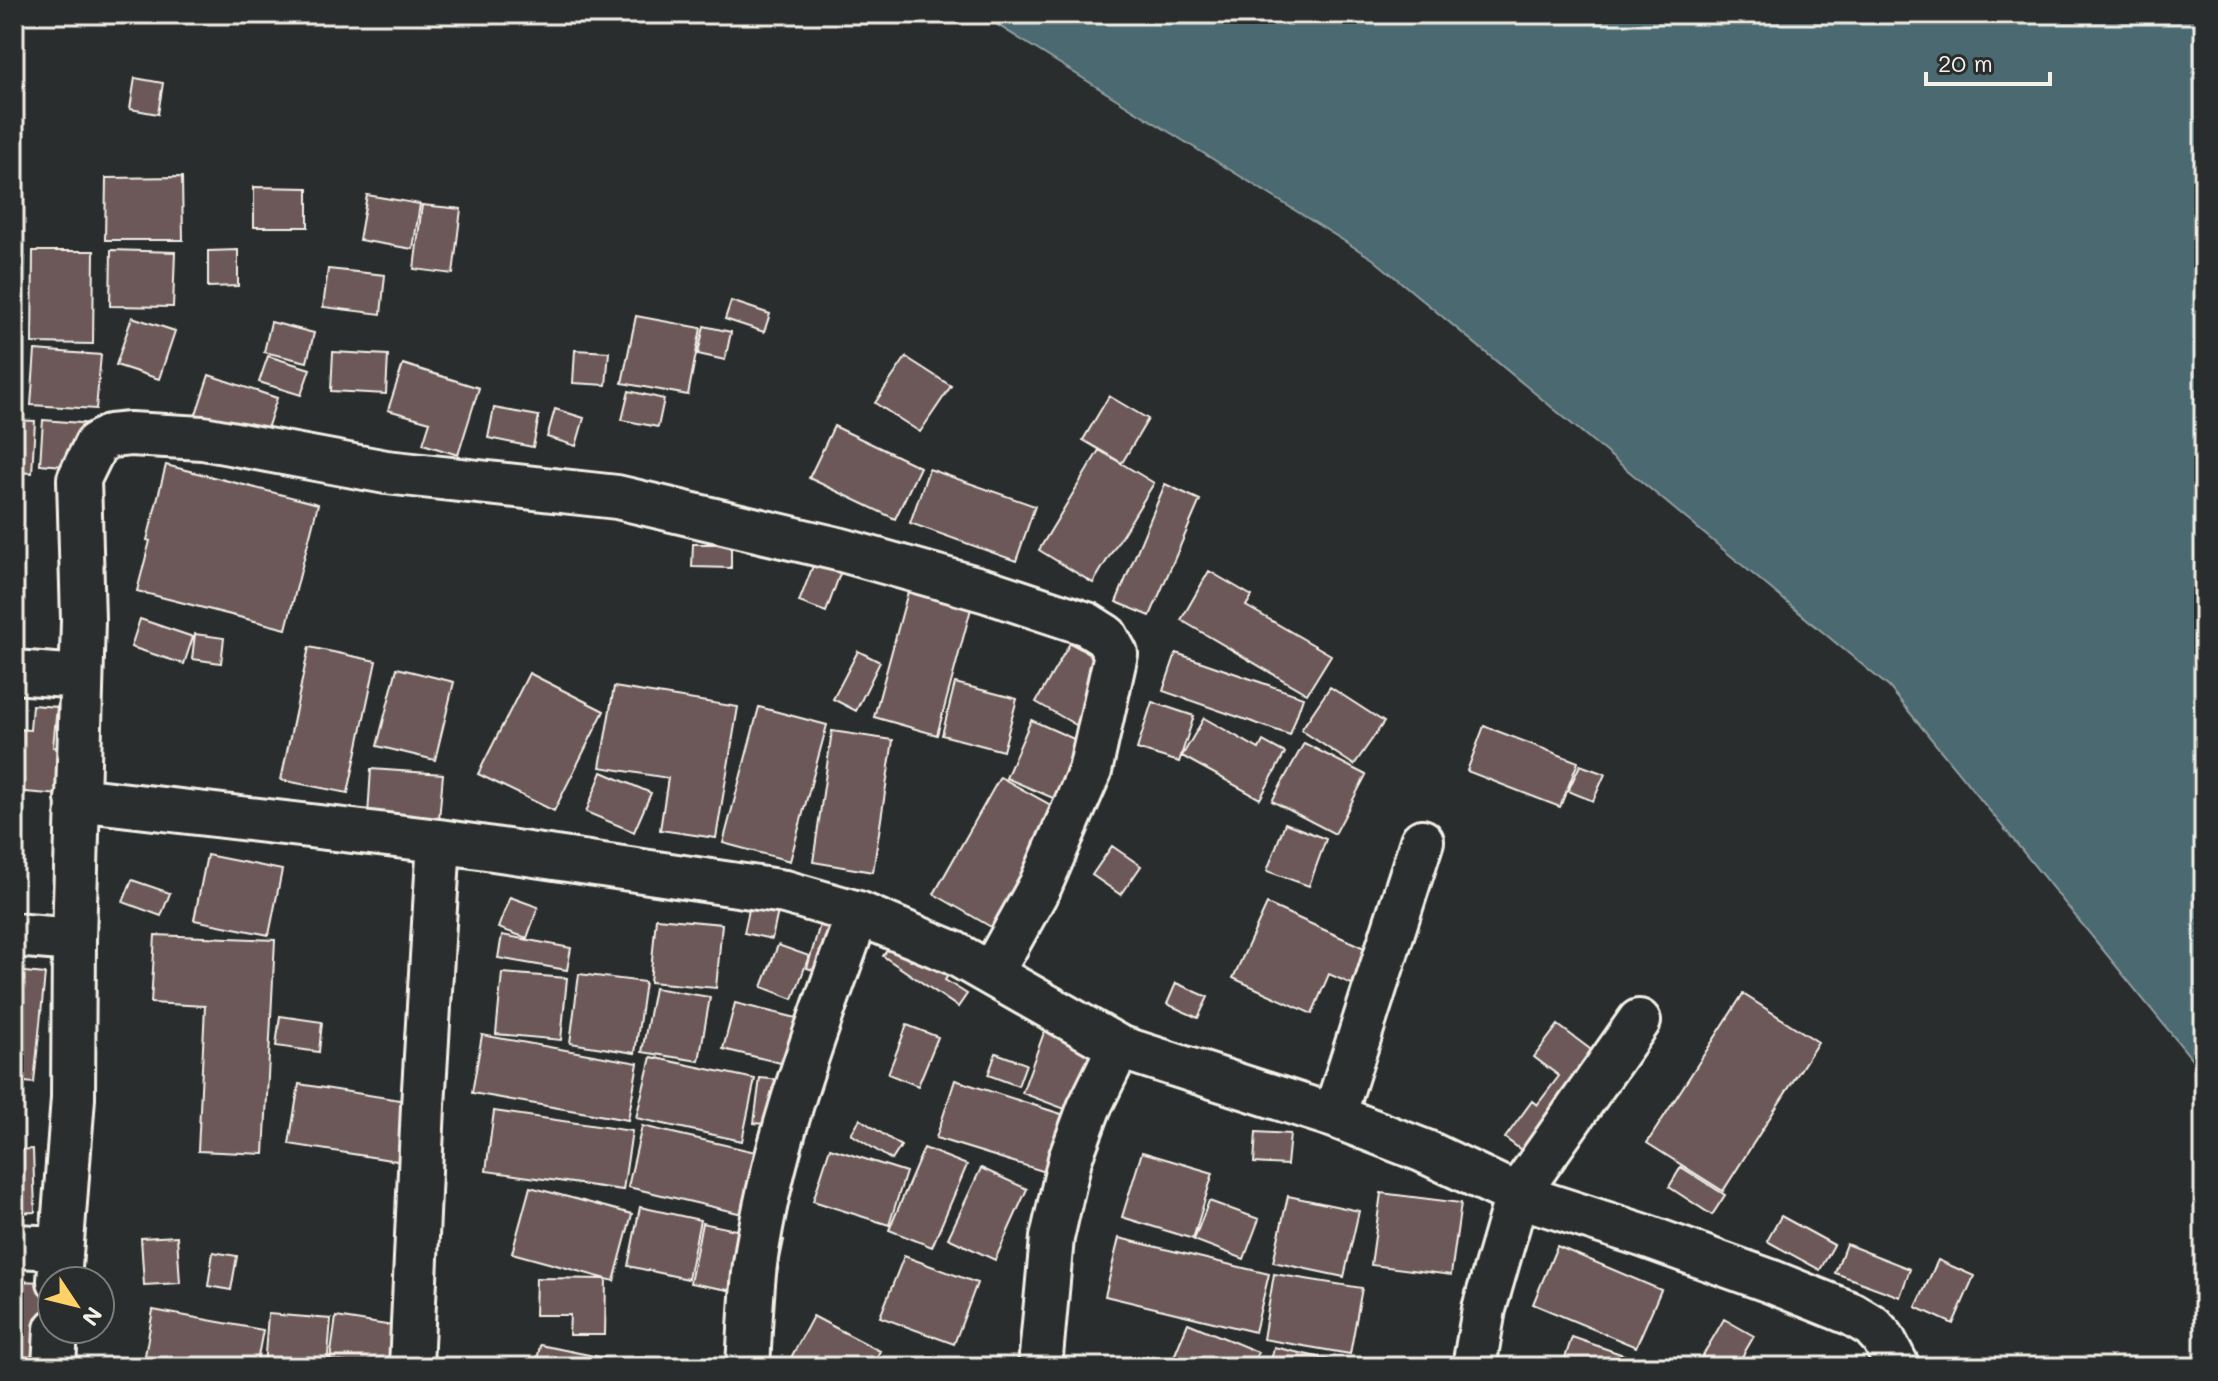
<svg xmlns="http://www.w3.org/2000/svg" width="2218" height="1381" viewBox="0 0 2218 1381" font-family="Mali,sans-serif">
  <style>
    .water { fill: #4c6970; stroke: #8f9fa0; stroke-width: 2 }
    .building { fill: #6c5959; stroke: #f4f1e8; stroke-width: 2 }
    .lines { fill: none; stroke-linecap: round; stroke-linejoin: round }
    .street-casing { stroke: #f4f1e8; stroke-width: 48 }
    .street { stroke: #2a2d2e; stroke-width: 42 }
  </style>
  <rect width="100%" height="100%" fill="#2a2d2e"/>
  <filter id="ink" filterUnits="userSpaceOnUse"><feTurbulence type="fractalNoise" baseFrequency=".0125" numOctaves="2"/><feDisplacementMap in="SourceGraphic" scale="16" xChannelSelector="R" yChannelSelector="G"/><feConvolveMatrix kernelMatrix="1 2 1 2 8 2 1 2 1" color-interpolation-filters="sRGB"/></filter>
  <g filter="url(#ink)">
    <!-- water -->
    <path class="water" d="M980,14H2204V1074L1889,687L1373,259Z"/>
    <!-- building -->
    <path class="building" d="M135,78L163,83L158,114L130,109Z
      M182,177L183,240H105L106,178Z
      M254,187L308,188V227H254Z
      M367,195L420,204L413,249L359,240Z
      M422,205L461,209L453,274L414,269Z
      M111,250L175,252L173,307L110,306Z
      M238,250V286L208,287V251Z
      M33,251H94L93,344L32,343Z
      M14,256L25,257L22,344L14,343Z
      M328,269L385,275L381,314L323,307Z
      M731,301L770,314L764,332L725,319Z
      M636,316L701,328L688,395L622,383Z
      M132,317L175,331L159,379L116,365Z
      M271,322L314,333L307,362L264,352Z
      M704,326L731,332L725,360L698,354Z
      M35,350L101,355L96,409L31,405Z
      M575,350L609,352L606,385L573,383Z
      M333,352L388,355L386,394L331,391Z
      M268,356L310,369L301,395L259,382Z
      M906,357L951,386L920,432L875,403Z
      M403,364L479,388L458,455L423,444L430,422L388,410Z
      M209,375L277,398L257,460L188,438Z
      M629,391L664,399L658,427L622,420Z
      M1109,396L1148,419L1122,463L1083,440Z
      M494,408L539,416L533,447L488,438Z
      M555,409L584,418L576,446L547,437Z
      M14,420L35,421L32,473L14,472Z
      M43,420L93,424L89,468L40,464Z
      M834,426L920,467L895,519L809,478Z
      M1099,450L1154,483L1093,583L1039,550Z
      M166,465L318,504L286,629L137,591L150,541L147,540Z
      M929,469L1035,506L1016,561L910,523Z
      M1165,484L1200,500L1150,616L1116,602Z
      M693,544H731V568L692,567Z
      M816,558L842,568L826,612L799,602Z
      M1209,571L1252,596L1246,606L1331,655L1307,694L1181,620Z
      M909,588L972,605L937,735L874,717Z
      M140,619L193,637L184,664L131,647Z
      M195,634L224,638L221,663L192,659Z
      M1070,643L1096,657L1089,669L1130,692L1102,740L1036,702Z
      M309,647L376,661L348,793L281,780Z
      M858,651L880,662L856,711L833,699Z
      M1176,653L1303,697L1290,735L1163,691Z
      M397,668L454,682L435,760L377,746Z
      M529,673L604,711L554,811L478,774Z
      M955,683L1017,699L1003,751L942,735Z
      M614,687L738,707L716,838L660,830L668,778L600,767Z
      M1330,687L1384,722L1354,765L1301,730Z
      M1152,702L1194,716L1179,762L1137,749Z
      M32,705L57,707L53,747L64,748L60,795L14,791V729L30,730Z
      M759,707L827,725L790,861L723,843Z
      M1204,718L1259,749L1263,741L1285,753L1260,799L1182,756Z
      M1031,720L1099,750L1074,807L1006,778Z
      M1484,726L1578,762L1560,807L1467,771Z
      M832,731L893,740L873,872L813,862Z
      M1304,743L1366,775L1335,834L1272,801Z
      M1580,765L1605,774L1593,801L1568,791Z
      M371,769L443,774L439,820L368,815Z
      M602,772L651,793L634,832L586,812Z
      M1000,777L1065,813L998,931L934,894Z
      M1285,823L1326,839L1309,886L1267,871Z
      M1112,846L1141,866L1121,895L1092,875Z
      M207,855L282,870L269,935L194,920Z
      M132,880L170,893L161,916L123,902Z
      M510,897L538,907L527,938L498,928Z
      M1267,904L1371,951L1356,986L1329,974L1312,1014L1233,978Z
      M750,905L778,911L772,939L744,933Z
      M656,918L722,924L716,988L650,982Z
      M821,921L861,933L847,980L807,968Z
      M906,923L959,960L945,980L967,994L958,1007L883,956Z
      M155,935L275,940L264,1154L198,1151L205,1006L151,1003Z
      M502,935L571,948L567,970L498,958Z
      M778,945L809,956L793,999L762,987Z
      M14,971L45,974L34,1083L14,1081Z
      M502,973L567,978L561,1040L496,1034Z
      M579,974L645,982L635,1053L570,1043Z
      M1176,983L1208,997L1198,1018L1167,1004Z
      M654,988L710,997L699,1061L642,1052Z
      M1743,994L1818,1042L1723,1191L1647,1143Z
      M735,1003L805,1020L793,1066L723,1049Z
      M280,1016L322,1022L319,1052L276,1046Z
      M907,1025L938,1037L918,1086L888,1074Z
      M1558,1025L1614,1067L1541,1165L1505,1138L1532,1101L1537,1105L1559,1076L1534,1057Z
      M1046,1027L1105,1048L1081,1115L1022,1093Z
      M482,1035L638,1063L628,1120L472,1093Z
      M996,1053L1026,1064L1018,1086L988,1075Z
      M651,1057L755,1079L742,1141L636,1118Z
      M760,1078L791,1081L786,1126L754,1123Z
      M955,1080L1080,1120L1062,1177L936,1138Z
      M299,1084L419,1103L410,1163L289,1144Z
      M494,1111L632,1131L623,1190L486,1171Z
      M860,1119L901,1146L892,1160L851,1134Z
      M642,1126L782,1158L768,1220L628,1187Z
      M1256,1132L1290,1134L1287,1165L1254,1163Z
      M830,1148L906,1172L889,1225L813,1201Z
      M924,1148L967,1165L932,1247L889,1230Z
      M33,1149L35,1212L14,1213V1150Z
      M1142,1152L1213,1173L1193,1239L1122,1217Z
      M1681,1167L1725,1195L1712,1215L1669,1187Z
      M981,1168L1027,1189L995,1260L948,1238Z
      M530,1187L632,1214L614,1281L512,1253Z
      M1381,1193L1461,1203L1451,1275L1371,1265Z
      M1288,1196L1359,1211L1344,1277L1273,1262Z
      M1209,1201L1259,1219L1244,1259L1194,1240Z
      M640,1207L700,1220L688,1279L628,1266Z
      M1781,1216L1834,1245L1820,1270L1767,1241Z
      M702,1223L784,1240L772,1298L690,1283Z
      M177,1236L180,1283L144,1285L141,1238Z
      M1119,1238L1269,1274L1255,1332L1105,1296Z
      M1846,1244L1910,1269L1900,1297L1835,1273Z
      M1557,1246L1661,1290L1636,1347L1533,1304Z
      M213,1252L237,1256L231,1290L208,1286Z
      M904,1256L977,1283L954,1344L880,1317Z
      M1938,1260L1974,1276L1953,1324L1916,1307Z
      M1274,1274L1362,1288L1350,1354L1263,1339Z
      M536,1278L606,1279L605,1335H569L570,1315H535Z
      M14,1281L47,1282L43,1367H14Z
      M153,1310L263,1330L256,1367H143Z
      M268,1314L331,1319L327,1367H264Z
      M813,1316L880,1351L872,1367H786Z
      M336,1317L406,1328L400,1367H375L330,1360Z
      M1724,1319L1754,1336L1736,1367H1696Z
      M1188,1323L1258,1352L1252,1367H1192L1173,1359Z
      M1572,1337L1658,1367H1562Z
      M540,1345L624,1362L623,1367H536Z
      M1274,1347L1356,1366V1367H1270Z"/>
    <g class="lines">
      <!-- street casing -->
      <g class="street-casing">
        <path id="street" d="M14,672L81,677
          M77,799L439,841L785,892L858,913L954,953L1119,1047L1334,1116L1424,1151L1517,1195L1642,1235L1770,1281L1852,1314L1872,1326L1883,1338L1898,1367
          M14,935L74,940
          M1334,1116L1422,841
          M14,1246L61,1248
          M59,1281L73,1098L74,940L83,620L79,479L96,444L110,436L130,434L203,438L386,472L617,497L842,550L987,591L1087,624L1106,636L1116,654L1090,771L1040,886L991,974
          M54,1367L56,1329
          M411,1367L423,1106L439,841
          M748,1367C750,1333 751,1298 755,1264C772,1143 817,1027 858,913
          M1040,1367L1052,1238L1070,1159L1089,1108L1119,1047
          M1474,1367L1484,1309L1517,1195L1639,1021"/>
      </g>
      <!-- street -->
      <use href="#street" class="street"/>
    </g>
  </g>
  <!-- margin -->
  <rect width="2218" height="1381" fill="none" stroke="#2a2d2e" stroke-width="48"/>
  <rect x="24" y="24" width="2170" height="1333" fill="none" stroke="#f4f1e8" stroke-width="3" filter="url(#ink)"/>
  <!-- north arrow -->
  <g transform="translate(76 1305) rotate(125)"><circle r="38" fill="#2a2d2e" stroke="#7b7b78" stroke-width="2"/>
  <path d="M0-6L14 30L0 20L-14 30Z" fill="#ffd166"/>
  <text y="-12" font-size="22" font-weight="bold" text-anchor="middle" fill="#f4f1e8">N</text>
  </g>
  <!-- scale -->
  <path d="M1926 72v12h124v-12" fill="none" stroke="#f4f1e8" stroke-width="4"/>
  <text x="1938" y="72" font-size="24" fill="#f4f1e8" stroke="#2a2d2e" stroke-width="6" paint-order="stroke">20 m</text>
</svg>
